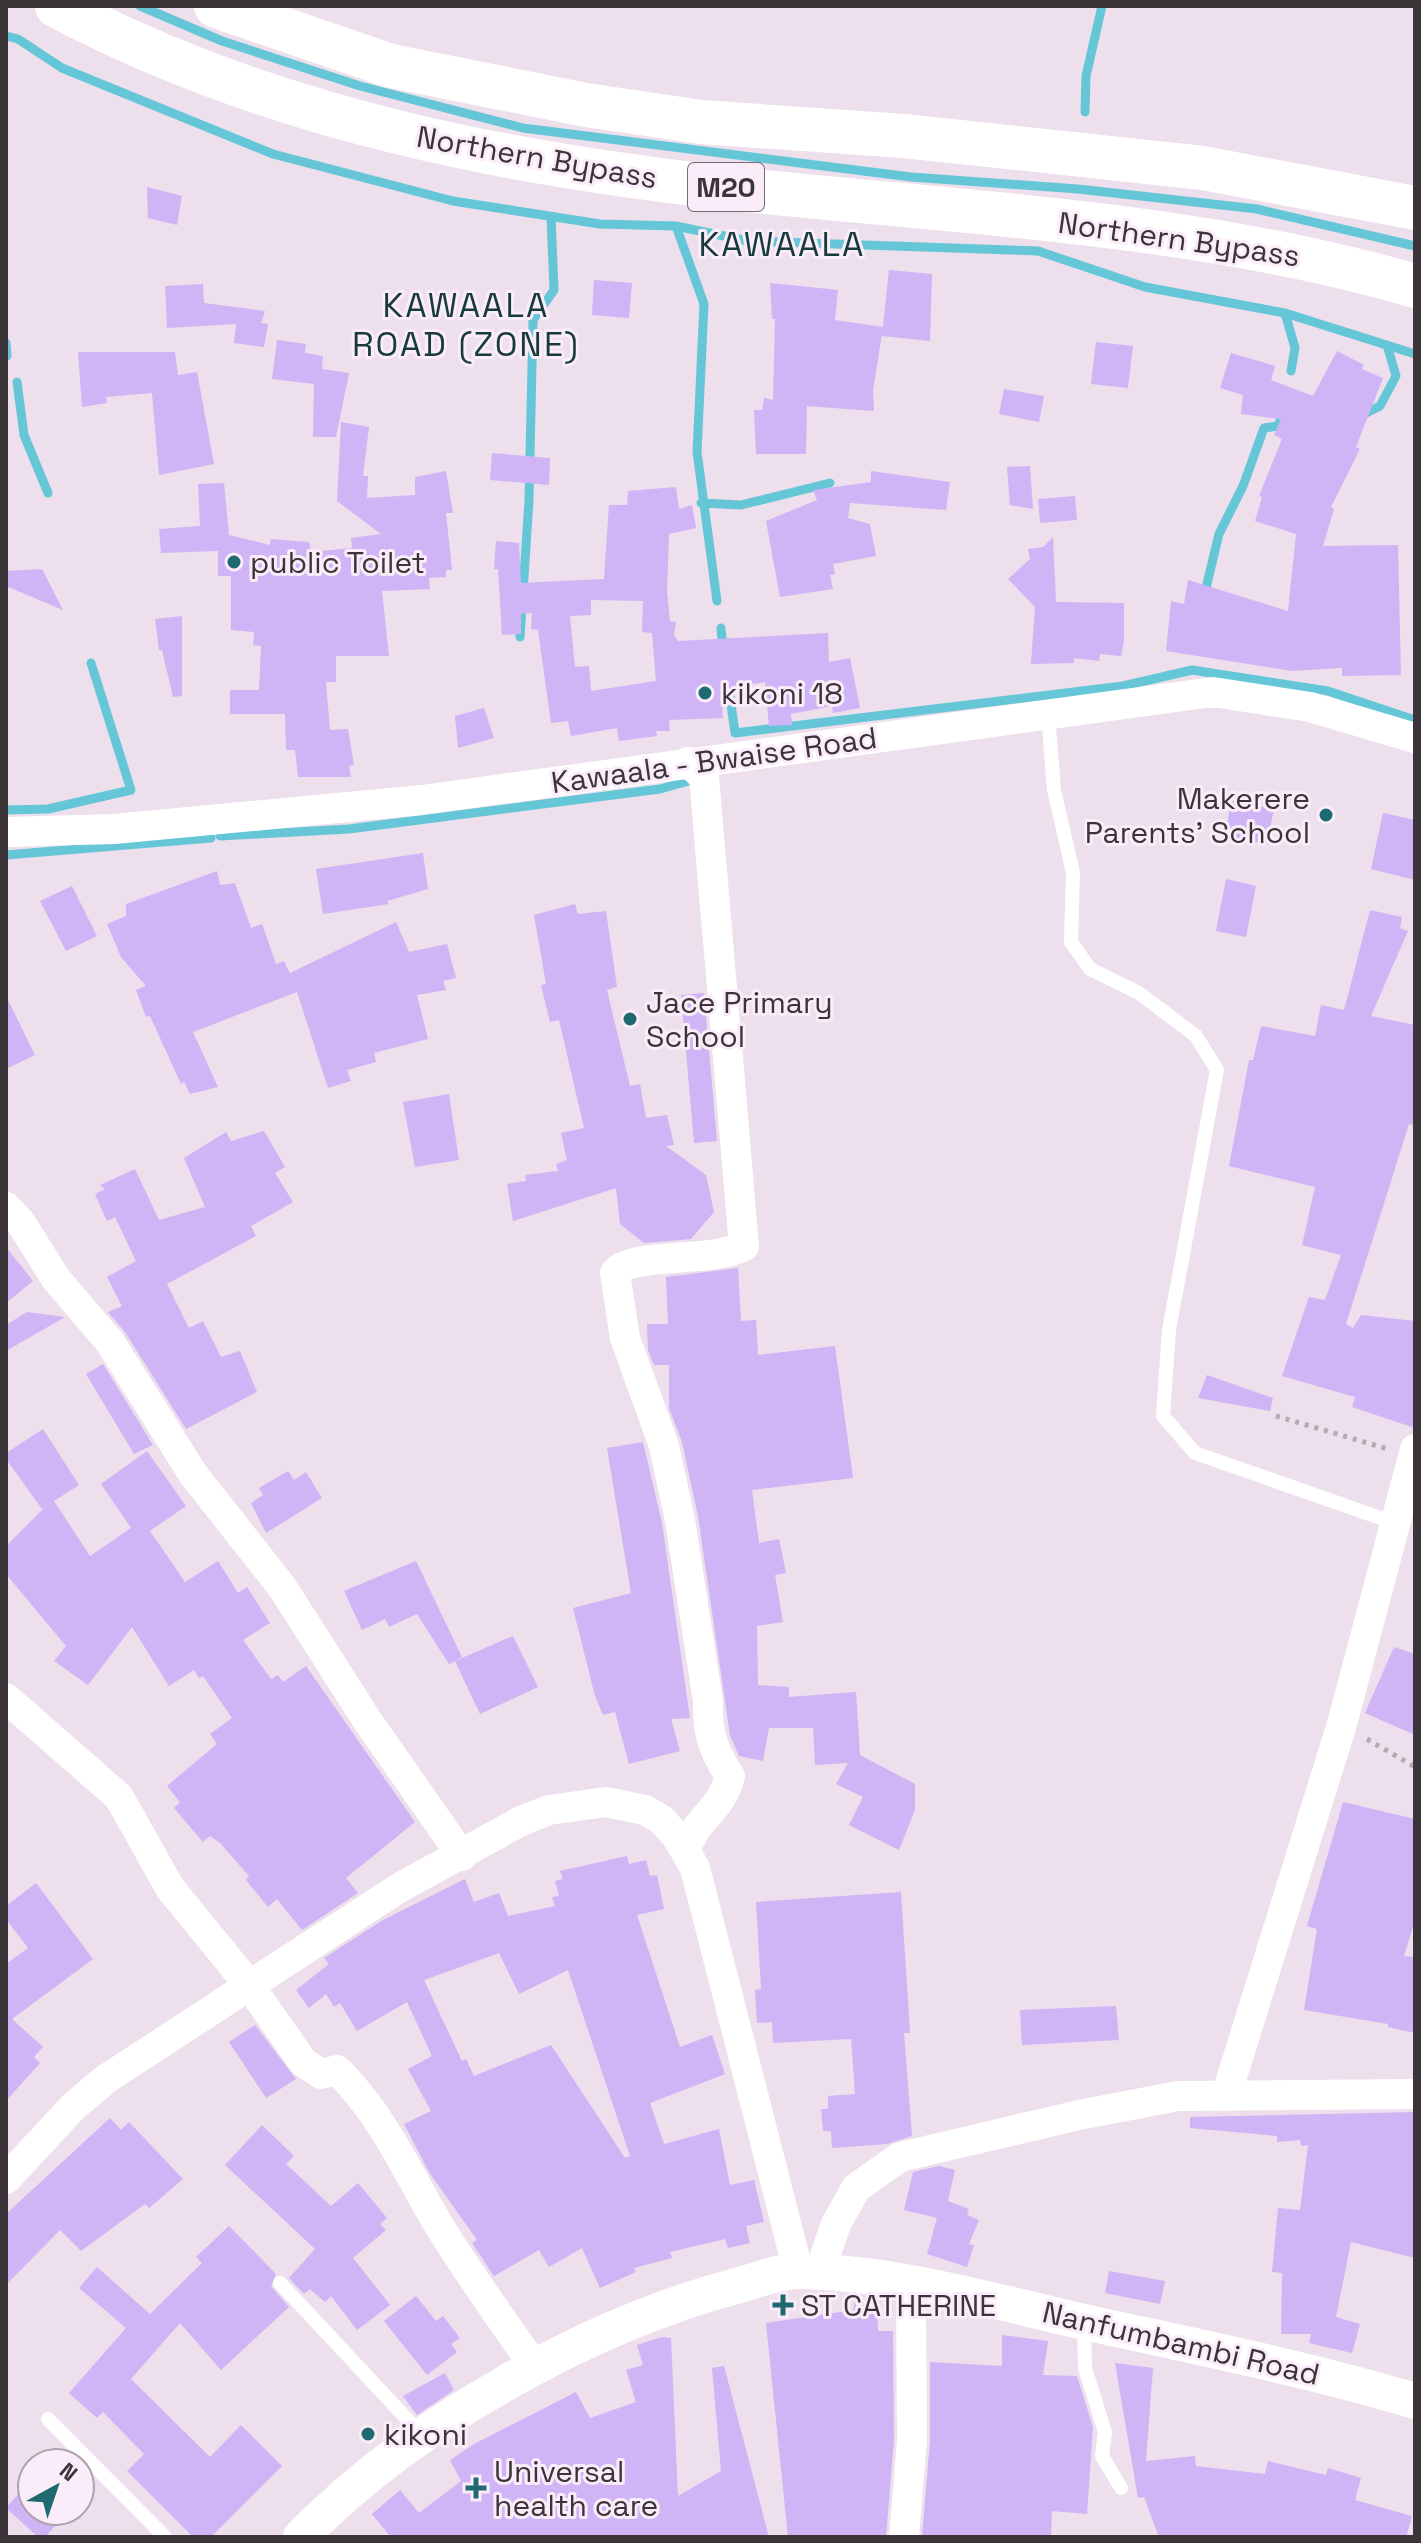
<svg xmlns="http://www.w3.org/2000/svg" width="1421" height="2543" viewBox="0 0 1421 2543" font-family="'Space Grotesk',sans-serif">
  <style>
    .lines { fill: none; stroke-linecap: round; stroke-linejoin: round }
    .stream { stroke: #65c6d8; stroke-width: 9 }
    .building { fill: #cfb4f6; fill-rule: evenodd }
    .path { stroke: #b5a9b3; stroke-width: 5; stroke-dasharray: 4 6; stroke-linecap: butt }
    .service { stroke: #fff; stroke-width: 14 }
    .minor { stroke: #fff; stroke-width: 30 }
    .tertiary { stroke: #fff; stroke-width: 36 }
    .motorway { stroke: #fff; stroke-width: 44 }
    .poi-dot { fill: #1f6a71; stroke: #fbecf9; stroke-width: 3 }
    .labels { text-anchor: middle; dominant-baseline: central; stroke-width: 6; stroke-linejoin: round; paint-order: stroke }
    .shield { fill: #fbecf9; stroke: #756c73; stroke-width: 2 }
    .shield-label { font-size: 28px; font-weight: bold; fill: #3b353a }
    .street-label { font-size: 30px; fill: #3b353a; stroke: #fbecf9 }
    .poi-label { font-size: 30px; fill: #3b353a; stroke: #fbecf9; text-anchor: start }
    .quarter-label { font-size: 34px; letter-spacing: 2px; fill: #173a3d; stroke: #fbecf9 }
  </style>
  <rect width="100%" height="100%" fill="#eddfeb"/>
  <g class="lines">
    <!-- stream -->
    <path class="stream" d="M140,6L222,41L360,86L523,128L911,177L1078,189L1257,209L1415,246
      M6,36L18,39L62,68L273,154L453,201L600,224L676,226L748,241L1038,251L1145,287L1285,313L1415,354
      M1085,112L1086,76L1102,6
      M676,226L704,304L697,452L717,601
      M1285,313L1295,348L1291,371
      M6,343L7,356
      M17,382L24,435L48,493
      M1362,415L1380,406L1396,376L1387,345
      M701,503L741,505L830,483
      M1204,596L1219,534L1243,486L1264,428L1278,426L1285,408
      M721,628L723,649
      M520,637L529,500L533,320L554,290L551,217
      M727,676L735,733L1123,686L1192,670L1328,691L1415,720
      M6,810L48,809L131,790L91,663
      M220,836L349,829L660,789L696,779
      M6,855L211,838"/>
  </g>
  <!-- building -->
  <path class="building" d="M147,187L182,196L177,225L148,218Z
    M889,270L932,274L930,341L882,336Z
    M594,280L632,283L629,318L592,315Z
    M770,283L838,290L835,320L883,327L873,391L874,411L807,406L806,454H756L754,410H762L764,398L773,400L775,319H772Z
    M203,284L204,303L265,311L261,323L268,324L264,347L234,343L236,324L167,328L165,286Z
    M277,340L306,344L305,353L323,356L322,369L349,373L336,437H313L314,384L272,379Z
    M1096,342L1133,346L1128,388L1091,384Z
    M1337,351L1364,365L1362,369L1383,378L1356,447L1360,449L1331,507L1334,509L1323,546L1398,545L1401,675L1342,676V668L1292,671L1166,651L1171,601L1184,604L1188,580L1288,611L1296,534L1255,521L1262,497L1259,496L1282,439L1274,435L1281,419L1241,414L1243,395L1220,388L1231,353L1275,366L1271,380L1313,396Z
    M78,352H175L178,375L197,372L214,464L159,475L152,393L106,397L107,403L82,407Z
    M1004,389L1044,396L1039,422L999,414Z
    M341,422L369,427L363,476H368L367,498L415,495V477L446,471L453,513H446L452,570H446V577L429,578L430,589L382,591L389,656H336V682H326L330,730L348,729L354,765L349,766L351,777H298L295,750H286L285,714H230V690H259L261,646L253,645L254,632L231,630V576H218V551L161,553L159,529L200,526L198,484L224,483L229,535L270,545L271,539L309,542L311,552L352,548L351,538L381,534L337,501Z
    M492,453L550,458L549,485L490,480Z
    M1030,466L1033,509L1010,505L1007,467Z
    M871,471L950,482L946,510L850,503L848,518L870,524L876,556L833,564L835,574L830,575L833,589L780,597L766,521L817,500L813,490L871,482Z
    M676,487L679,509L692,505L696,528L669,534L667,591L670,621L676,622L674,635L678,641L828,633L829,662L850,658L860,708L833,713L832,706L791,714L792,725L769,726L765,682L721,689L723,718L669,720L670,731H656L657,736L619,741L617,728L571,736L568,721L551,723L538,630L531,629L532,613L521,614V634L502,635L498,569H494L496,541L519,543L521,583L604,579L609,505H627L628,491ZM591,600L643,601L642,632L652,633L656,681L591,691L589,666L575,667L570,616L591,615Z
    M1075,496L1077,520L1040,523L1038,499Z
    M1053,537L1056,602L1124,603V641L1121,656L1100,654L1099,661L1074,658V663L1031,664L1035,607L1008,579L1030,559L1028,549L1043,547Z
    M42,569L63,610L6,586V571Z
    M182,616V696L173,697L162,650H159L155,619Z
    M484,708L494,738L458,748L455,716Z
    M1231,801L1274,809L1267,844L1225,836Z
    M1383,813L1415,820V880L1371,869Z
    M423,853L428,889L387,901L389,904L323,914L316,869Z
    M217,871L220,885L235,883L251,928L262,924L276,964L284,961L291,976L290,973L396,922L409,952L447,944L456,978L443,981L446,990L417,995L428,1039L374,1053L376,1062L347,1070L351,1081L328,1088L297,992L193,1032L218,1087L190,1094L184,1082L181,1084L150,1016L146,1017L136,990L146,986L121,957L107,924L126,916V904Z
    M1226,879L1256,886L1246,937L1216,931Z
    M72,886L97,936L66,951L40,901Z
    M575,904L578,914L606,911L617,987L607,990L630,1086L640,1084L646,1118L667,1115L674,1145L666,1146L706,1175L714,1212L691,1239L644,1243L620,1224L616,1188L513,1221L507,1184L526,1181L525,1175L558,1171L556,1164L567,1160L561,1133L584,1128L559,1020L550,1022L541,985L546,984L534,915Z
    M1370,910L1402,917L1400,928L1408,931L1371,1016L1415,1025V1125L1409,1124L1346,1324L1353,1328L1361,1315L1415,1321V1428L1352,1407L1355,1397L1282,1376L1309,1297L1325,1300L1341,1255L1302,1245L1315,1187L1229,1166L1249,1060H1253L1261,1026L1315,1036L1321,1005L1344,1010Z
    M704,993L717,1141L694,1143L681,995Z
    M6,996L35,1055L6,1069Z
    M449,1094L459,1160L415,1167L403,1102Z
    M264,1131L285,1167L275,1173L293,1202L251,1226L256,1236L167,1284L189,1328L203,1321L221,1357L240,1351L257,1392L186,1429L125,1332L108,1312L122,1306L107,1277L136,1261L115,1217L107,1221L95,1194L105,1189L100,1185L135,1169L159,1220L205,1207L184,1158L226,1132L231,1141Z
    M6,1247L33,1281L6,1303Z
    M738,1268L741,1321L756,1320L758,1355L835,1346L853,1478L752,1490L759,1543L779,1539L786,1573L775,1575L783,1622L757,1626L758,1685L789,1687V1697L856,1692L860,1755L915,1784V1810L899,1850L849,1825L863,1797L836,1784L848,1763L815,1765L813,1728H769L763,1761L739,1756L730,1735L698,1516L682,1442L669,1408V1365H654L648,1350L647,1324H668L666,1277Z
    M27,1312L65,1317L6,1351V1325Z
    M103,1364L153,1445L134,1454L86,1374Z
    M1207,1375L1273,1398L1270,1411L1198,1398Z
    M43,1429L79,1485L54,1501L90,1556L131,1528L101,1484L147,1451L186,1506L150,1531L185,1582L218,1561L238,1593L247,1587L270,1623L243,1640L271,1679L278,1675L283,1682L306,1666L415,1822L346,1878L358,1893L302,1930L277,1899L268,1907L246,1880L249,1876L220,1843L210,1836L203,1842L174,1808L180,1802L167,1786L217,1744L210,1734L232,1718L203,1676L199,1678L194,1670L169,1686L132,1627L88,1685L54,1661L66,1646L6,1574V1546L47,1505L42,1509L6,1459V1453Z
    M643,1442L662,1523L690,1718L671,1719L680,1751L629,1764L615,1712L603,1715L595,1696L573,1608L631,1593L607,1448Z
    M288,1471L294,1480L306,1472L322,1498L266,1533L251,1503L263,1495L259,1488Z
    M416,1561L462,1657L449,1664L417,1614L389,1627L385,1619L362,1630L344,1591Z
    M513,1636L538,1687L480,1714L455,1661Z
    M1394,1647L1415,1654V1735L1365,1713Z
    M1343,1802L1415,1819V1920L1404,1956L1415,1957V2033L1388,2027V2024L1304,2010L1317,1929L1307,1926Z
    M627,1856L629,1864L646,1860L650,1876L657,1875L664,1909L637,1915L680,2047L712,2035L725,2074L650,2103L664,2144L719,2129L730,2185L754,2180L764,2222L746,2226L750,2243L728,2248L725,2239L670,2252L672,2258L634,2268L636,2272L600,2288L582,2248L549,2267L539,2250L494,2276L472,2243L477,2240L429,2172L404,2124L431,2111L408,2069L432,2056L407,2002L357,2031L340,2003L334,2007L326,1994L309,2008L296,1990L329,1964L324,1958L383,1920L465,1879L474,1902L499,1893L508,1916L555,1906L552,1897L559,1896L555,1881L563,1879L560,1871ZM499,1953L519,1994L568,1970L630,2156L625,2158L551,2045L474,2076L466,2059L462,2061L424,1980Z
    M36,1883L93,1959L12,2019L43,2047L34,2057L40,2063L6,2101V1964L28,1948L6,1919V1906Z
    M901,1892L910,2033H904L912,2136L887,2144L832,2148L831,2131H823L821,2109H828V2096L855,2094L851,2039L773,2043L772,2022L757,2023L755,1990L761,1989L756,1902Z
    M1116,2006L1119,2040L1022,2045L1020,2010Z
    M255,2025L296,2079L266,2098L229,2042Z
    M1415,2112V2258L1351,2242L1336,2317L1360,2324L1352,2353L1309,2343L1311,2334H1281L1282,2273L1272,2272L1278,2208L1300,2210L1308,2145L1301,2146L1300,2140L1277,2142V2136L1190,2128V2117Z
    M110,2118L121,2130L129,2122L183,2179L149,2208L145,2204L81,2251L60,2230L6,2285V2214Z
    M262,2125L294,2156L286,2164L331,2206L358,2183L387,2218L380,2224L386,2230L353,2258L390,2305L357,2330L331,2296L325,2302L310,2289L304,2294L289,2278L315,2249L225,2165Z
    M939,2166L955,2170L948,2201L969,2209L967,2215L979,2220L969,2244L974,2245L967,2267L927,2254L937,2218L904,2210L913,2172Z
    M229,2226L276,2274L271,2286L289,2307L221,2370L180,2323L131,2379L210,2457L241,2425L282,2466L211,2537H193L127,2471L144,2454L103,2412L97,2418L69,2393L126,2328L79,2288L97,2267L150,2314L202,2263L196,2257Z
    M1109,2271L1165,2281L1160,2304L1105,2293Z
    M416,2296L436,2321L443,2316L460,2338L451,2344L457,2352L427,2375L384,2321Z
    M854,2303H877L878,2331H893L894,2439L886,2537H788L766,2323L854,2310Z
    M1002,2335L1048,2341L1043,2375L1077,2376L1093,2427L1087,2514L1052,2511L1051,2537H922L930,2441V2362L1002,2366Z
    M662,2337L671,2338L678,2496L721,2471L712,2368L724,2366L769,2537H387L389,2535L372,2514L400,2490L419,2513L461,2481L450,2460L476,2443L576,2392L590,2418L636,2402L626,2370L643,2365L637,2345Z
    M1115,2363L1153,2368L1146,2461L1195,2456L1196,2466L1265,2474L1268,2461L1326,2475L1328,2468L1361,2478L1355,2500L1412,2516L1406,2537H1159L1144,2497L1138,2498Z
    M445,2373L454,2390L417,2415L403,2396Z
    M32,2478V2511H68L45,2537H38L6,2508Z"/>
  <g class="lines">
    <!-- path -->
    <path class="path" d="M1276,1416L1388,1449
      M1367,1739L1415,1767"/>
    <!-- service -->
    <path class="service" d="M1048,715L1054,790L1073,873L1071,942L1090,969L1139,993L1196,1036L1217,1070L1169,1330L1163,1416L1195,1453L1395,1523
      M280,2283L421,2434
      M1084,2322L1085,2368L1105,2432L1102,2456L1121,2488
      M48,2419L165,2537"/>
    <!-- minor -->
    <path class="minor" d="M6,832L114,829L422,800L1213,692L1310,707L1415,738
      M6,1207L21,1223L56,1279L110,1342L193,1474L282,1587L367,1720L462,1856
      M6,1698L119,1797L170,1888L249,1985L303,2062L321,2074L337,2070C382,2114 407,2171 438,2224C468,2273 502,2320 535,2367
      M686,1851C693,1820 721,1812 730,1776C713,1751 707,1731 708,1701L680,1520L664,1446L625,1338L615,1273C630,1252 713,1263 744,1246L704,777L688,762
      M1226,2096L1342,1724L1415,1449
      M6,2179L74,2106L106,2079L399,1888L521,1821L549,1810L606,1802L645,1810L662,1820L677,1837L695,1868L798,2270
      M819,2273L836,2224L856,2188L900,2157L1079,2115L1178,2096L1415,2094
      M904,2537L912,2440L911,2282"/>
    <!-- tertiary -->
    <path class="tertiary" d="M301,2537C408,2426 588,2325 736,2286C756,2281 781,2270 801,2271C895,2273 989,2300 1080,2321C1192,2346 1305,2368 1415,2401"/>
    <!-- motorway -->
    <path class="motorway" d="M57,6C273,120 517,167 757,191C977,214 1202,224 1415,286
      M216,6L391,66L586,105L701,122L904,136L1203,168L1415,208"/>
  </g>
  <!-- markers -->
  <g class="poi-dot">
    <circle cx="234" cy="562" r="8"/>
    <circle cx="705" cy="693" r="8"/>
    <circle cx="1326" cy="815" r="8"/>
    <circle cx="630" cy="1019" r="8"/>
    <path d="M779 2293h8v8h8v8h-8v8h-8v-8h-8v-8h8z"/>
    <circle cx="368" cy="2434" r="8"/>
    <path d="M472 2476h8v8h8v8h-8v8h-8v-8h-8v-8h8z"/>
  </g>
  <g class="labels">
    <!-- shield labels -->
    <rect class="shield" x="688" y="163" width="76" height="48" rx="6"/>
    <g class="shield-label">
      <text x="726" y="187">M20</text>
    </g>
    <!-- street labels -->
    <g class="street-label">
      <text transform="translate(537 157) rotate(10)">Northern Bypass</text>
      <text transform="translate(1179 239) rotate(8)">Northern Bypass</text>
      <text transform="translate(714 760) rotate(-8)">Kawaala - Bwaise Road</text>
      <text transform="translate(1181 2343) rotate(13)">Nanfumbambi Road</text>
    </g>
    <!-- poi labels -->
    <g class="poi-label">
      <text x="250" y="562">public Toilet</text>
      <text x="721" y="693">kikoni 18</text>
      <text x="1310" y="798" text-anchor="end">Makerere<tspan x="1310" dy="34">Parents' School</tspan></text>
      <text x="646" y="1002">Jace Primary<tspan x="646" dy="34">School</tspan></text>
      <text x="801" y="2305">ST CATHERINE</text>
      <text x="384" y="2434">kikoni</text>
      <text x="494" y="2471">Universal<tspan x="494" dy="34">health care</tspan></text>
    </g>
    <!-- quarter labels -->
    <g class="quarter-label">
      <text x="782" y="244">KAWAALA</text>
      <text x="466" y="305">KAWAALA<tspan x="466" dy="39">ROAD (ZONE)</tspan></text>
    </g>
  </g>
  <!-- border -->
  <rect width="1421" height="2543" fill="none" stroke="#3b353a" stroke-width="16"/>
  <!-- north arrow -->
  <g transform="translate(56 2487) rotate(40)"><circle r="38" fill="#fbecf9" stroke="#aea3ad" stroke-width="2"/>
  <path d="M0-6L14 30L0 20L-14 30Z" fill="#1f6a71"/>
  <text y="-12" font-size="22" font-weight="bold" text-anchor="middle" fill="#3b353a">N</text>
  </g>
</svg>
